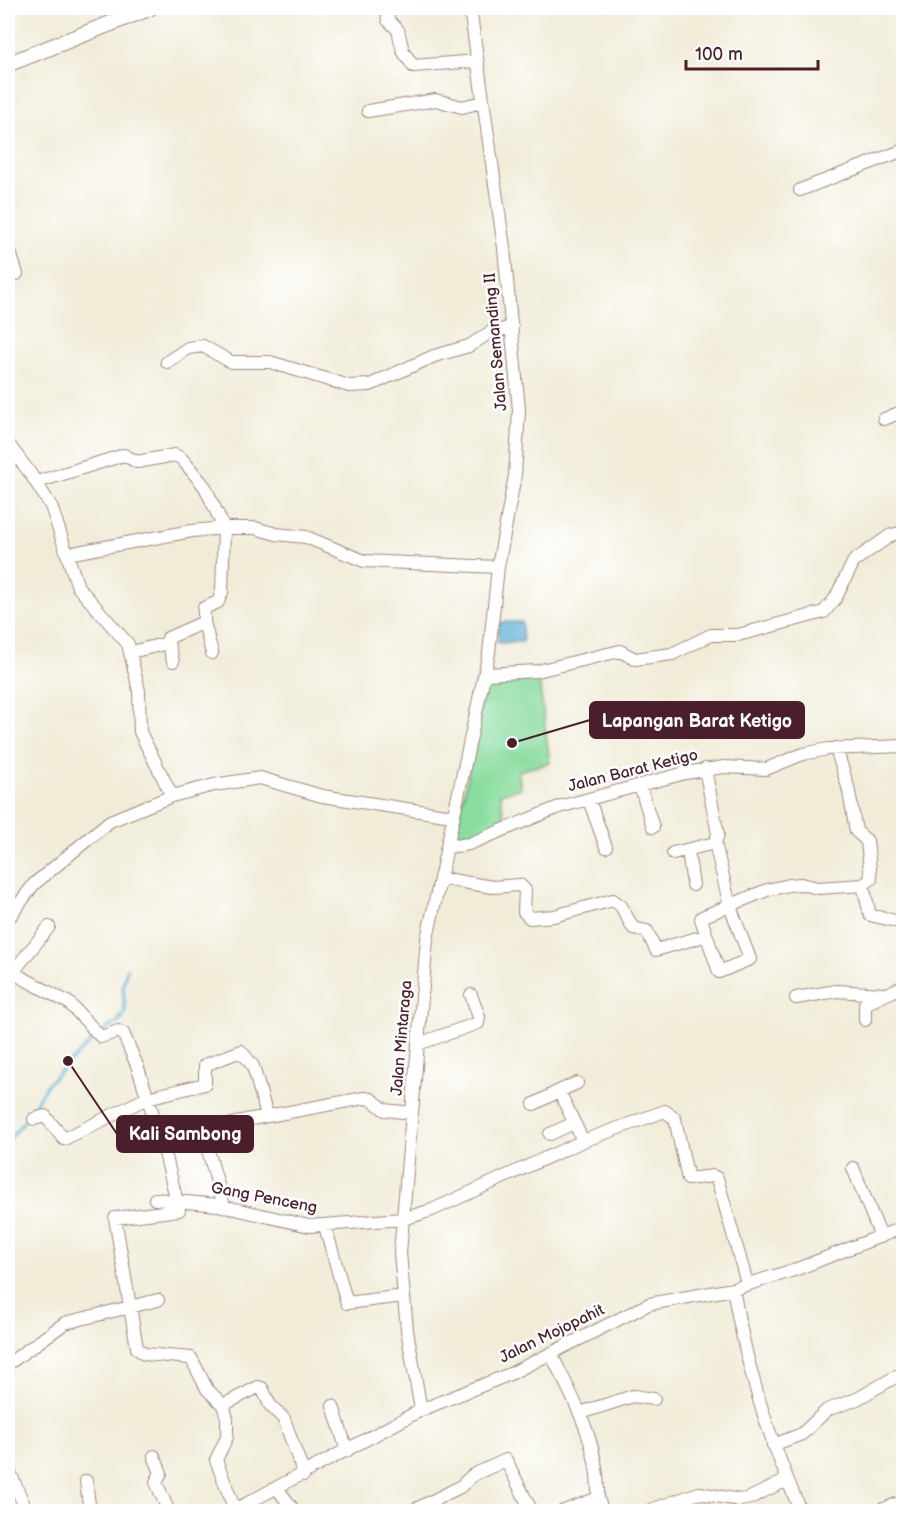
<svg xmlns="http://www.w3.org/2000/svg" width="911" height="1519" viewBox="0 0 911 1519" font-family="'Balsamiq Sans',sans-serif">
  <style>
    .green { fill: #88dc9e; stroke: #697e64; stroke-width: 1.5 }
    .water { fill: #58b1d5; stroke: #516880; stroke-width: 1.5 }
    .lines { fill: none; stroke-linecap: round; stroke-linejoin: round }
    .stream { stroke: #58b1d5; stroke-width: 3 }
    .minor-casing { stroke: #9d8681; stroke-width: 14 }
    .major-casing { stroke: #9d8681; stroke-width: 17 }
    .minor { stroke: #fff; stroke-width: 12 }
    .major { stroke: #fff; stroke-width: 15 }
    .labels { text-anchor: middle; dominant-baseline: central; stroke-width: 5; stroke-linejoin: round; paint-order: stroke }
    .street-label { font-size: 16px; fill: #4a1f2b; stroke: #fff }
    .leader { fill: none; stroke: #4a1f2b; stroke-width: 2 }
    .callout-dot { fill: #4a1f2b; stroke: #fff; stroke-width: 2 }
    .callout { fill: #4a1f2b; stroke: #4a1f2b; stroke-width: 2 }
    .callout-label { font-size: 18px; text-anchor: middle; font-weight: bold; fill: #fff }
  </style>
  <rect width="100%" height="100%" fill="#fff"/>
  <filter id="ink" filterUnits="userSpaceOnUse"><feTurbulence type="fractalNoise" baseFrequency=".0167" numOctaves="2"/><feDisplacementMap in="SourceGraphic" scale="12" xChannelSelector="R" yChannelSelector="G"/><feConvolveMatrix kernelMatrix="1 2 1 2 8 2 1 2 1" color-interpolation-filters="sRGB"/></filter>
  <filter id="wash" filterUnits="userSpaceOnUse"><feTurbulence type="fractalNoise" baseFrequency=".008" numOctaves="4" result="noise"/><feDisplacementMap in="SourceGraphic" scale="24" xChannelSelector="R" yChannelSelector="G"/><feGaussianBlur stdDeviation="1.35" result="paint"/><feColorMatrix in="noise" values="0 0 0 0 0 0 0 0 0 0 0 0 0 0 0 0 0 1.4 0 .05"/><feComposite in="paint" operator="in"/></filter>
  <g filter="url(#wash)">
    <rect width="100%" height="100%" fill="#f0ecd7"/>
    <!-- green -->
    <path class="green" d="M538,673L550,763L518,771L521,788L500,794L506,827L460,841L456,834L487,677Z"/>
    <!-- water -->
    <path class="water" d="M498,622H522L523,642L498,643Z"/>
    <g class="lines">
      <!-- stream -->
      <path class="stream" d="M105,1030L118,1022L125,1013L123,986L127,968
        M8,1141L24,1121L48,1083L97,1036"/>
    </g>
  </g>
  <g filter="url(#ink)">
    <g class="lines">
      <!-- minor casing -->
      <g class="minor-casing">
        <path id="minor" d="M387,8L388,20L398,30L403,51L413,66L477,61
          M368,111L436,100L462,107L482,102
          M800,190L904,150
          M8,246L17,274
          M167,362L188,348L203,346L231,362H270L349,386L370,385L434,356L469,346L489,333L512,327
          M884,419L904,411
          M8,444L30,473L51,506L78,587L128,644L139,691L140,732L172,796
          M37,482L124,455L137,462L175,455L182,459L205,487L224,528L192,531L67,554
          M204,622L212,653
          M168,643L173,661
          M131,652L168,643V638L204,622V608L218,602L222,592L224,528H255L276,534L306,537L364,561L498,567
          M485,674L537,671L620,651L635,659L672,654L711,635H738L824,612L835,599L854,561L891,535L904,532
          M836,748L848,787L856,831L867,841L871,879L863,885
          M640,786L653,827
          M589,800L606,847
          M715,843L730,906L750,959L719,972L701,919L702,917L767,890L789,885L801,884L818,888L863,885L870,915L904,923
          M447,847L469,844L559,807L685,773L724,767L766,769L803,754L828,749L904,746
          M688,851L693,885
          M673,853L715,843L718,834L705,769
          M440,878L492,887L520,885L525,890L524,912L530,918L554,916L613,900L621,906L633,928L647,931L656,950L704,936
          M8,919L34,884L110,821L172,796L214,785L260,778L322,796L452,816
          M8,970L69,1003L101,1037L118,1031L123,1033L138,1068L163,1145
          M13,972L49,927
          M796,998L836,991L884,994
          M865,1020V1004L904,986
          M418,1044L478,1023L479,1017L471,995
          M577,1083L559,1091L583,1141
          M534,1104L559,1091
          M34,1119L45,1116L64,1139L147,1098L205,1084V1065L241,1051L253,1066L267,1116
          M203,1133L224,1206
          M550,1134L574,1123
          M853,1168L881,1237
          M155,1199L218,1205L309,1226L403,1219L432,1210L583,1141L665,1111L675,1119L688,1179L713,1176L717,1178L747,1283
          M325,1226L347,1303L403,1296
          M733,1289C748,1373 767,1433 801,1512
          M551,1354C574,1400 600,1445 598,1498
          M8,1364L65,1323L158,1300
          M223,1405L258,1387L262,1388L270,1405L284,1419L304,1475
          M333,1406L347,1451
          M421,1410L407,1330L400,1253L427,939L489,653L498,567L515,475L519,410L504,248L470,8
          M580,1413L633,1396L654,1399
          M773,1445L802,1434L827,1410L857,1399L904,1372
          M154,1456L161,1473L156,1482L169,1512
          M8,1468L27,1512
          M86,1481L90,1512
          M277,1488L295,1512
          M235,1510L216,1460L227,1437V1418L223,1405L207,1389L191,1358L144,1354L137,1348L115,1218L179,1210L163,1145L246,1120L364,1098L371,1099L385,1110L412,1113
          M231,1512L421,1410L510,1374L649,1304L733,1289L797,1269L904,1227
          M410,1512L460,1487L473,1475L506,1460L532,1512
          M561,1512L598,1498L603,1512
          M645,1512L699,1493L740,1500L750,1498L787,1480
          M876,1512L904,1501"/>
      </g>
      <!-- major casing -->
      <g class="major-casing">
        <path id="major" d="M8,64L150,8"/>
      </g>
      <!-- minor -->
      <use href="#minor" class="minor"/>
      <!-- major -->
      <use href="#major" class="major"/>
    </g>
  </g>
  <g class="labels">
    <!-- street labels -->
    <g class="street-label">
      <text transform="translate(496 342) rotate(-95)">Jalan Semanding II</text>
      <text transform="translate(633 771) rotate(-14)">Jalan Barat Ketigo</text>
      <text transform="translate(402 1038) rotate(-85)">Jalan Mintaraga</text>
      <text transform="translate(264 1198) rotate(11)">Gang Penceng</text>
      <text transform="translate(552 1334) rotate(-26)">Jalan Mojopahit</text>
    </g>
  </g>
  <!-- callouts -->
  <path class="leader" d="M512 743L590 720M68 1061L117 1134"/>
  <g class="callout-dot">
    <circle cx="512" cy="743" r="6"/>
    <circle cx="68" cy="1061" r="6"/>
  </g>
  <g class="callout">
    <rect x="590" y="702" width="214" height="36" rx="6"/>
    <rect x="117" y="1116" width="136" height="36" rx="6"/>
  </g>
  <g class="callout-label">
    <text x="697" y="727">Lapangan Barat Ketigo</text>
    <text x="185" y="1140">Kali Sambong</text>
  </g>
  <!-- margin -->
  <rect width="911" height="1519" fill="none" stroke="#fff" stroke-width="30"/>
  <!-- scale -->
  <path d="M686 60v9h132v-9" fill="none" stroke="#4a1f2b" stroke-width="3"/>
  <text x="695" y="60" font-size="18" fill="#4a1f2b" stroke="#ffffff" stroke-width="4.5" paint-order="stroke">100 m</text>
</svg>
